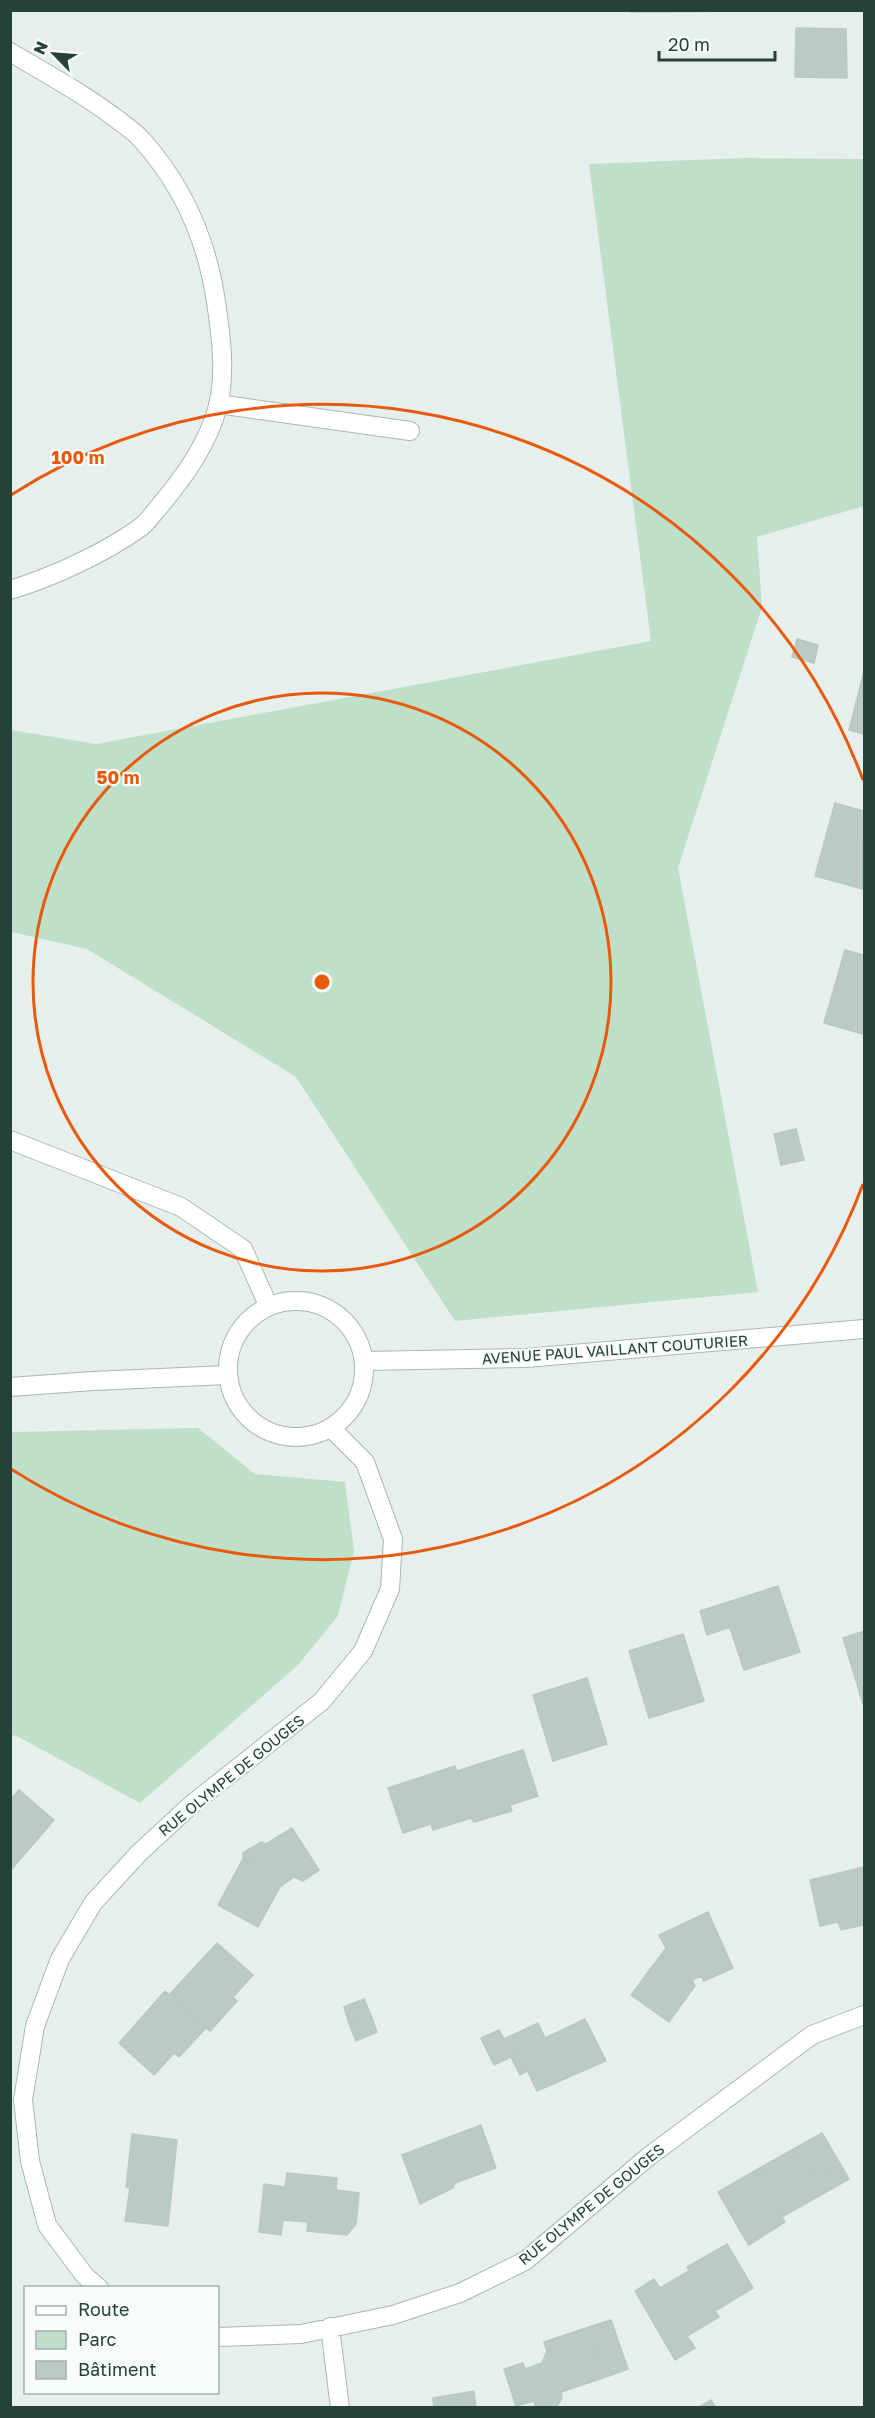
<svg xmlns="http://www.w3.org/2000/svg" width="875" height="2418" viewBox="0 0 875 2418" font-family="'Golos Text',sans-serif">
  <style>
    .green { fill: #bfe0c8 }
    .building { fill: #bbcac4; stroke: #b8c9c2; stroke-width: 1.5 }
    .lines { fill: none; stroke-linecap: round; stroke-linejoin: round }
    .street-casing { stroke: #a8b8b2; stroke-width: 20 }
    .street { stroke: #fff; stroke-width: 18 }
    .ring { fill: none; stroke: #e8590c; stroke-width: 3 }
    .labels { text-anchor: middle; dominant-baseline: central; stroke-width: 4.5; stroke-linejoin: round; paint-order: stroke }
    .street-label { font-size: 15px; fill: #24423a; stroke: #f7fbf9 }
    .centre { fill: #e8590c; stroke: #f7fbf9; stroke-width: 3 }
    .ring-label { font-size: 18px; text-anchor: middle; font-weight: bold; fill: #e8590c; stroke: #f7fbf9; stroke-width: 4.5; stroke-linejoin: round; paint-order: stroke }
  </style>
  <rect width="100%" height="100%" fill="#e6efeb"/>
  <!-- green -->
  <path class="green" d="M745,158L864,159V506L757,537L762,607L678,868L758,1292L455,1321L296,1077L87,949L11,932V730L96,744L651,641L589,164Z
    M198,1428L255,1474L345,1482L354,1551L338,1616L298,1665L140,1803L15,1735L11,1738V1432Z"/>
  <!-- building -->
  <path class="building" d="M631,10H753V11L631,12Z
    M796,28L846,29L847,78L795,77Z
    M797,639L818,645L814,663L792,657Z
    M864,671V734L849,730Z
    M835,803L864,811L863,889L815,876Z
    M845,950L864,955V1027L863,1034L824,1023Z
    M796,1129L804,1160L781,1165L774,1134Z
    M778,1586L800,1652L744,1670L722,1604Z
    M722,1604L730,1627L707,1635L700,1611Z
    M864,1631V1704H863L843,1638Z
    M683,1634L704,1701L649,1718L629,1651Z
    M587,1678L607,1744L553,1761L533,1695Z
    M523,1750L538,1796L510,1805L512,1811L474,1822L457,1771Z
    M455,1766L474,1822L471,1818L433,1830L431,1824L403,1833L388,1788Z
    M19,1790L54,1820L10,1871V1800Z
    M292,1828L319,1870L303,1881L294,1877L280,1887L258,1927L218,1905L243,1859L249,1862L266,1851V1844Z
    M261,1842L266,1844V1851L249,1862L243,1859V1853Z
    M864,1867V1916L820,1926L810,1880Z
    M708,1912L733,1968L704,1981L701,1976L692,1980L695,1986L669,2022L631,1995L666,1948L659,1935Z
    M864,1916V1925L841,1930L838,1922Z
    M217,1943L253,1975L233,1997L237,2001L211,2030L171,1993Z
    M165,1991L206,2028L179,2057L174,2053L154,2075L119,2043Z
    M171,1993L211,2030L210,2031L206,2028L169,1995Z
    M364,1999L371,2015L349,2024L344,2007Z
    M371,2015L377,2032L356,2041L349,2024Z
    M585,2019L606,2061L537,2091L519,2053L494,2065L481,2038L499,2030L504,2039L538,2023L545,2038Z
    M519,2053L527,2071L520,2075L511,2057Z
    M481,2125L496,2168L455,2183L453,2188L420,2204L402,2155Z
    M822,2133L849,2179L837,2186L824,2165L807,2174L796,2154L759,2175L756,2170Z
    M132,2134L177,2140L168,2226L125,2221L130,2188L126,2187Z
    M796,2154L807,2174L824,2165L837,2186L782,2217L779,2212L742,2234L718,2192L756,2170L759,2175Z
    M287,2173L337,2178L336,2190L359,2193L356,2224L347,2235L307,2231L308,2222L283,2220L281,2235L259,2232L264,2184L285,2187Z
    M779,2212L785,2222L749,2245L742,2234Z
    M727,2244L753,2288L715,2311L719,2317L687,2336L695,2348L675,2360L635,2291L654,2279L660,2288L689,2271L687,2267Z
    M611,2320L628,2369L603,2378L594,2348L602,2346L595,2325Z
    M595,2325L602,2346L594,2348L603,2378L561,2392L562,2398L556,2408H536L534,2401L516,2406L504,2369L523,2363L525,2369L542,2363L547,2351L544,2342Z
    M474,2391L476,2408H434L433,2398Z
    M711,2400L716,2408H698Z"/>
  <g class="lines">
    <!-- street casing -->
    <g class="street-casing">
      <path id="street" d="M10,52C47,74 84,94 118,120C126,126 135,132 142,140C184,187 207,240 216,302C221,335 226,373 218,406C208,444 184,477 159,507C153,513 148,522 141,527C105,553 53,577 10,590
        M218,404L410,431
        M10,1140L181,1207L243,1249L268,1305
        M228 1369a68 68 0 1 1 136 0a68 68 0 1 1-136 0Z
        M365,1361L526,1358L864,1329
        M10,1387L93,1381L227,1375
        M99,2288L85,2276L47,2225L30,2161L23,2100L35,2026L60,1959L93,1903L139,1853L191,1805L322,1701L363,1651L390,1589L393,1539L365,1462L331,1428
        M330,2327L340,2408
        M218,2337L301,2334L393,2315L460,2293L525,2261L648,2157L812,2035L864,2015"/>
    </g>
    <!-- street -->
    <use href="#street" class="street"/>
  </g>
  <!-- distance rings -->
  <g class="ring">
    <circle cx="322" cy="982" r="289"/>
    <path d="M863 1184A578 578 0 0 1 11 1469M11 495A578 578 0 0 1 863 780"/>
  </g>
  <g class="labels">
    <!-- street labels -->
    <g class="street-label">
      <text transform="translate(615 1349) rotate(-4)">AVENUE PAUL VAILLANT COUTURIER</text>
      <text transform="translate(231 1775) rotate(-39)">RUE OLYMPE DE GOUGES</text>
      <text transform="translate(591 2204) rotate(-39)">RUE OLYMPE DE GOUGES</text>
    </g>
  </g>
  <circle cx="322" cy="982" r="9" class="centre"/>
  <g class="ring-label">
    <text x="78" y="464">100 m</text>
    <text x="118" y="784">50 m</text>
  </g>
  <!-- border -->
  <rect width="875" height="2418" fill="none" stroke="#24423a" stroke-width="24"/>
  <!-- legend -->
  <rect x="24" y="2286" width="195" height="108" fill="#f7fbf9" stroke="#a3b1ad" stroke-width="1.5"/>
  <rect x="36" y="2306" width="30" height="9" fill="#ffffff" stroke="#a3b1ad" stroke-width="1.5"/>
  <text x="78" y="2316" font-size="18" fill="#24423a">Route</text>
  <rect x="36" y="2331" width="30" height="18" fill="#bfe0c8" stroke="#a3b1ad" stroke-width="1.5"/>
  <text x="78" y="2346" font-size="18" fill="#24423a">Parc</text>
  <rect x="36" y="2361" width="30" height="18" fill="#bbcac4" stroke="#a3b1ad" stroke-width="1.5"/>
  <text x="78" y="2376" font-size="18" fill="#24423a">Bâtiment</text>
  <!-- north arrow -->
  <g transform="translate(54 54) rotate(295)" stroke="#f7fbf9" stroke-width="4.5" paint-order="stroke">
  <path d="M0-4.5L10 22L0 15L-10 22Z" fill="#24423a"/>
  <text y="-9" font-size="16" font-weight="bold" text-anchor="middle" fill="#24423a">N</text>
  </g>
  <!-- scale -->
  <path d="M659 51v9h116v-9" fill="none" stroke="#24423a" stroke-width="3"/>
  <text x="668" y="51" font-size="18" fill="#24423a" stroke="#f7fbf9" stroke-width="4.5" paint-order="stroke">20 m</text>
</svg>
